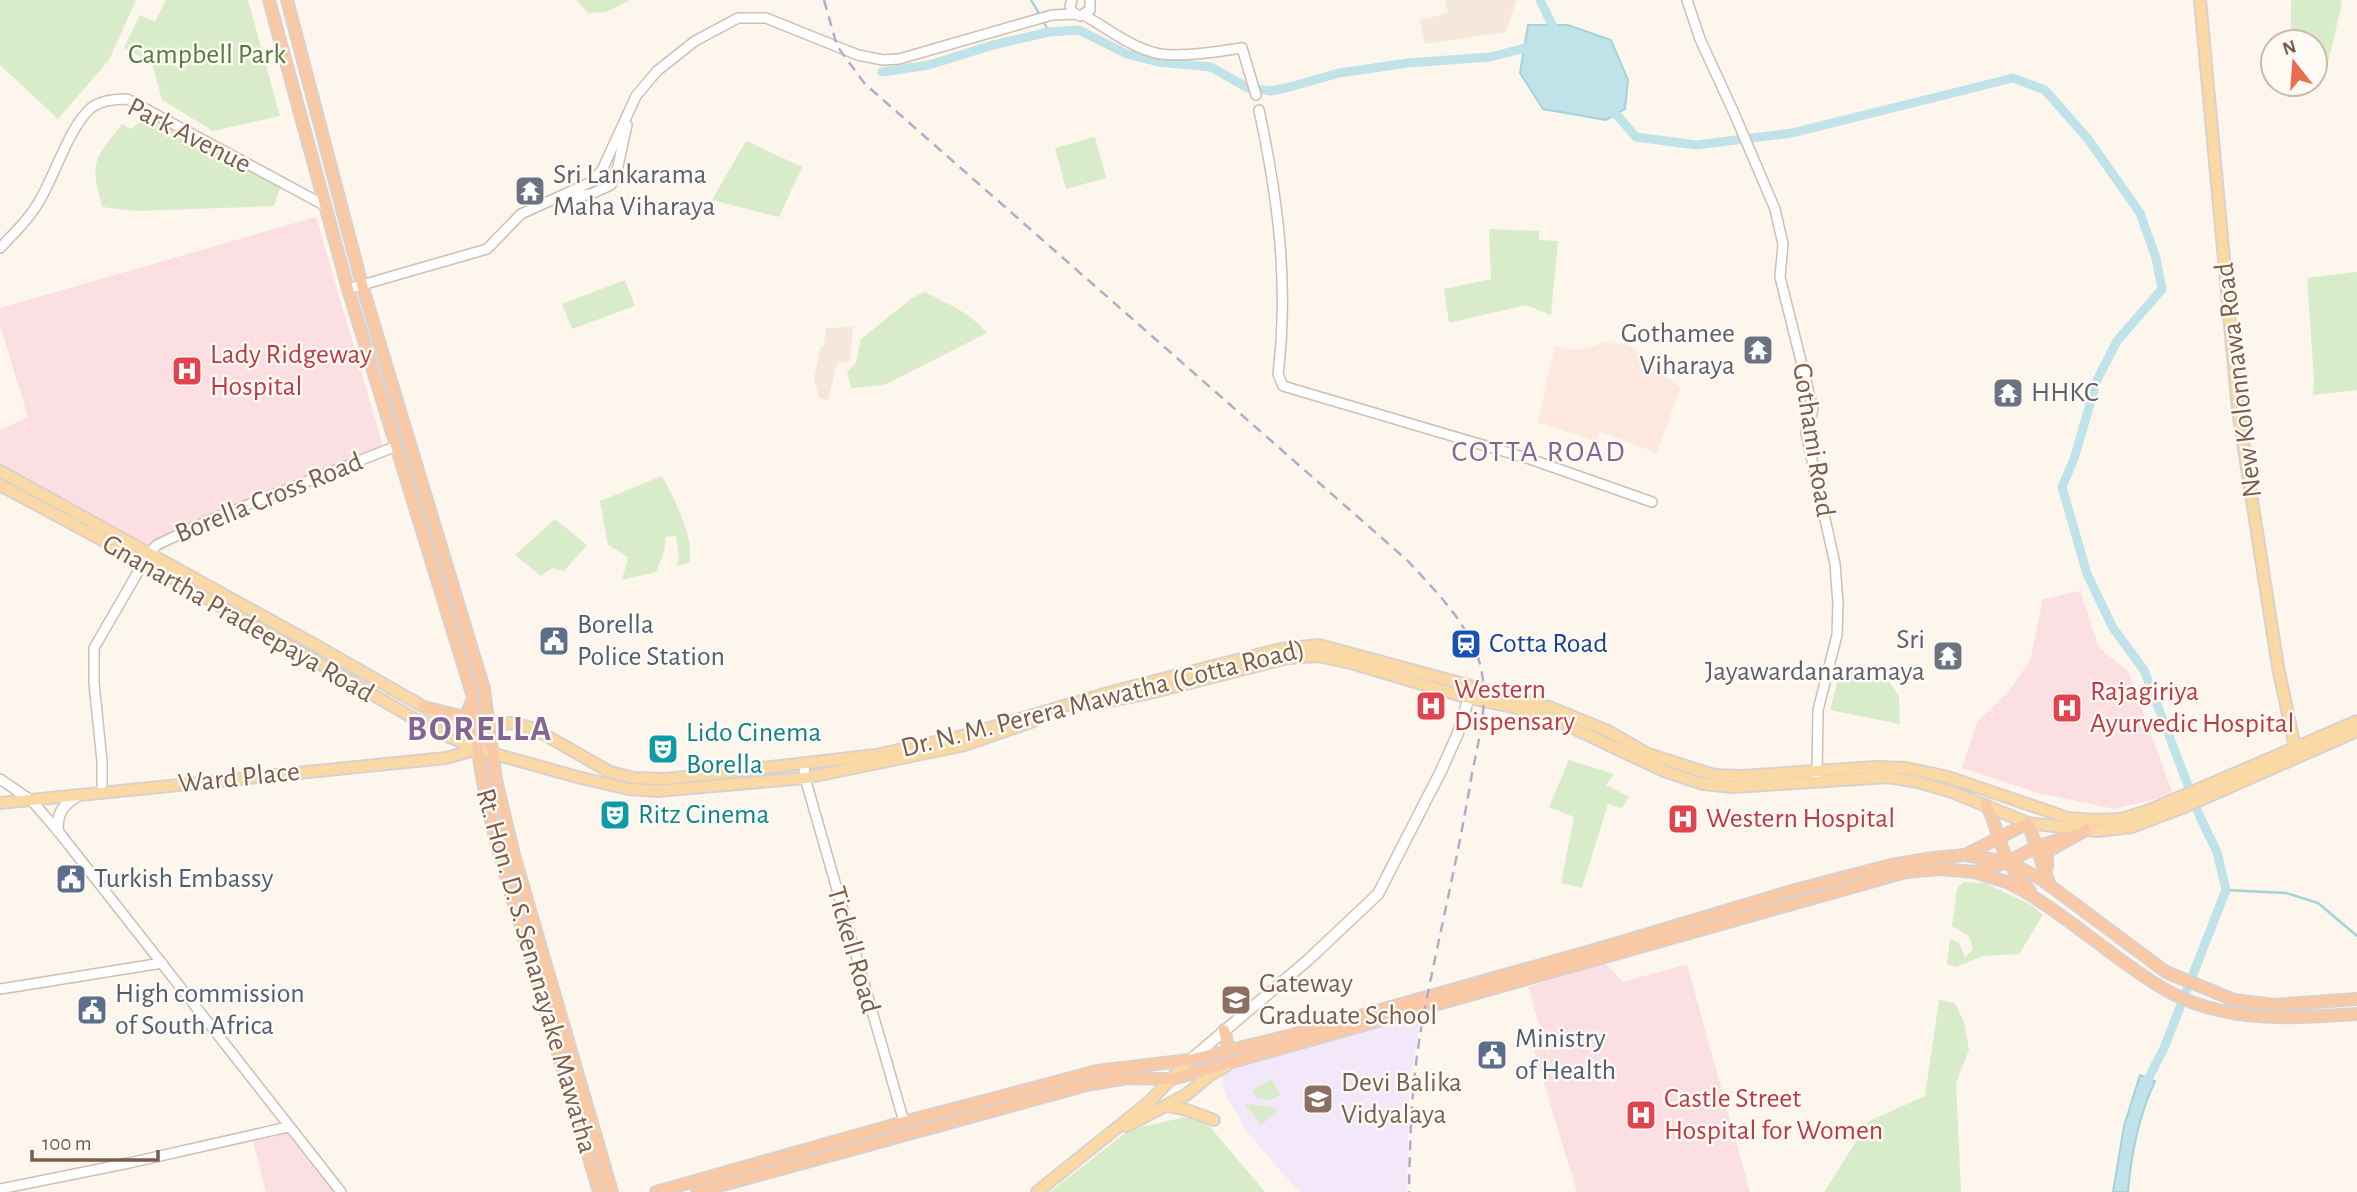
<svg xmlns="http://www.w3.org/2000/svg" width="2357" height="1192" viewBox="0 0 2357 1192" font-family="'Alegreya Sans',sans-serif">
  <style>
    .residential { fill: #f5e8da }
    .commercial { fill: #fde8e0 }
    .education { fill: #f3e8fa }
    .medical { fill: #fbdfe3 }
    .green { fill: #d8ecc9 }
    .water { fill: #bfe3e8; stroke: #a5d3da; stroke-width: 2 }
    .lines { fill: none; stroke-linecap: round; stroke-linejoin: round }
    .stream { stroke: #a5d3da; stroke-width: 2.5 }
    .canal { stroke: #bfe3e8; stroke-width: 9 }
    .tertiary-casing { stroke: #d1beb0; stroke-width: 12 }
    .secondary-casing { stroke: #d6c0b0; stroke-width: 13 }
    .primary-casing { stroke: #dad1cd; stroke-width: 14 }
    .trunk-casing { stroke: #dad1cd; stroke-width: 14 }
    .tertiary { stroke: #fff; stroke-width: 9 }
    .secondary { stroke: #fff; stroke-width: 10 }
    .primary { stroke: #fbd9a5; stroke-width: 10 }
    .trunk { stroke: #f9c8a4; stroke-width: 10 }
    .rail { stroke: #b9a8c9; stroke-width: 2.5; stroke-dasharray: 10 7; stroke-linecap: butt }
    .labels { text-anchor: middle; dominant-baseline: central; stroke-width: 5; stroke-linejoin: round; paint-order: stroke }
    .park-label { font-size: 28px; fill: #537a41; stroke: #fffaf3 }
    .street-label { font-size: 28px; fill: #7a5c4d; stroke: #fffaf3 }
    .worship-label { font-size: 28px; fill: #5b616d; stroke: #fffaf3; text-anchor: start }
    .health-label { font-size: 28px; fill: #be3a42; stroke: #fffaf3; text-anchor: start }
    .service-label { font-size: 28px; fill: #4e5e75; stroke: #fffaf3; text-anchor: start }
    .transit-label { font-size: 28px; fill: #164399; stroke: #fffaf3; text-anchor: start }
    .culture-label { font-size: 28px; fill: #0d838f; stroke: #fffaf3; text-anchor: start }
    .education-label { font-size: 28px; fill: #785e54; stroke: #fffaf3; text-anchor: start }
    .neighbourhood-label { font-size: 30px; letter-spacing: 2px; fill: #846695; stroke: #fffaf3 }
    .district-label { font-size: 35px; font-weight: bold; letter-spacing: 2px; fill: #846695; stroke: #fffaf3 }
  </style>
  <rect width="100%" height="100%" fill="#fdf6ec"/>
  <!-- residential -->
  <path class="residential" d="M1445,0H1516L1506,32L1425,44L1420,20L1448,13Z
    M853,327L850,361L837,364L828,400L819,398L814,378L821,346H824L826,328Z"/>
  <!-- commercial -->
  <path class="commercial" d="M1603,343L1629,344L1680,388L1657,453L1600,432L1596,441L1538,422L1555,346L1579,350Z"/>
  <!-- education -->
  <path class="education" d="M1422,1012L1409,1089L1407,1192H1299L1248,1133L1225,1094L1222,1085L1223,1076L1228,1068Z"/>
  <!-- medical -->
  <path class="medical" d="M316,217L383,446L147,546L0,466V430L28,417L0,325V308Z
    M2080,591L2099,648L2129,672L2173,795L2114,809L2039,793L1962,768L1977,722L2007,693L2030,661L2043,599Z
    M1605,963L1623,982L1687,964L1750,1192H1577L1530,1037L1542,1033L1528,987Z
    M287,1133L321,1176L335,1192H266L253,1141Z"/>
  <!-- green -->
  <path class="green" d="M0,0H136L109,60L58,119L0,65Z
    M166,0H248L280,116L213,131L162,100L148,47L142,57L124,48L140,15L155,22Z
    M576,0H631L606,12L588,13Z
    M2295,0H2340L2342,3L2325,75L2315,72V42H2291V1Z
    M149,115L280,187L274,206L136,211L102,207C90,161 93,161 122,124L131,129Z
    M1095,137L1106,178L1066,189L1055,148Z
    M746,141L802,167L779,217L712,200Z
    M1489,229L1539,231V240L1558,241L1551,315L1526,305L1449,323L1444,289L1491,279Z
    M2357,272V390L2313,395L2314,379L2307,278Z
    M625,280L635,306L572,329L562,304Z
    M925,292C947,303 972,314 987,333L884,385L852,388L847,373L856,362L861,339L912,298Z
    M662,476C673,496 696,540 689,563L676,566L679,557L676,536L666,537L664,552L656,572L622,580L628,557L608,545L600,501Z
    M555,519L587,545L564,571L552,568L541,576L515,555Z
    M1841,667L1889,682L1899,696L1900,724L1830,710Z
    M1569,760L1614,774L1606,785L1629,797L1622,808L1608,804L1582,888L1561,883L1574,817L1549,807Z
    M1963,882L1985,883L2031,905L2043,915L2019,954L1984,956L1955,967L1947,964L1950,939L1959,943L1965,957L1973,950L1969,936L1952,926L1957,889Z
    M1939,1000L1955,1003L1964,1022L1969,1050L1956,1083L1961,1192H1824L1869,1121L1925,1096Z
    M1272,1079L1280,1095L1269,1100L1257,1098L1252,1090Z
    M1245,1104L1273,1107L1277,1111L1261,1125Z
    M1185,1117L1205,1121L1265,1192H1050L1129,1130Z"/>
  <!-- water -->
  <path class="water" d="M1528,25H1568L1611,40L1628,80L1625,109L1606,120L1543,109L1520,73Z
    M2140,1075L2155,1081C2139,1116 2131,1154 2128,1192H2113L2124,1126Z"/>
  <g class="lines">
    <!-- stream -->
    <path class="stream" d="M1031,0L1040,15
      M1043,21L1049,32
      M2226,890L2286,893L2318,903L2357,936"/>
    <!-- canal -->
    <path class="canal" d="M1540,0L1556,33
      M882,72L929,65L993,45L1049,32L1079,30L1127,54L1159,62L1211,67L1248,88L1271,91L1290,87L1339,73L1408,63L1490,57L1533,46
      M1609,106L1636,137L1696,145L1792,133L2013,78L2045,90L2088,139L2140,213L2156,258L2162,289L2117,341L2097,380L2074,459L2062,487L2087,574L2113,628L2144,670L2200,817L2217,852L2226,890L2164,1048L2144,1087"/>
    <!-- tertiary casing -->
    <g class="tertiary-casing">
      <path id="tertiary" d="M1072,0L1070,6L1072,12L1080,16L1090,10V0
        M1687,0L1700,39L1734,113L1775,209L1783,244L1780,277L1813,409L1806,433L1835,564L1838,604L1837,635L1818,710L1817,777
        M1084,15C1105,27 1132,48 1156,53C1174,58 1223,51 1242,48L1256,95
        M1259,110C1278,198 1289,284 1278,374L1283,386L1530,459L1652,502
        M560,200L591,194L611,185L618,166L627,125
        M0,248C15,232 31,217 41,198C56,172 70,126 91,108C101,100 115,99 127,99L324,205
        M348,289L487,249L521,214L591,182L602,170L636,96L657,71L695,41L738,18H766L858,55L883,60L899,59L1052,15L1075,14
        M804,765L805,778L904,1122
        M0,779L32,801L58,831L341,1192
        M102,792V761L94,683V648L149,553L157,545L207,521L394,447
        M0,989L162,963
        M0,1189L129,1163L288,1127"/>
    </g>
    <!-- secondary casing -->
    <g class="secondary-casing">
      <path id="secondary" d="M58,831C56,813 64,804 79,795
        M1190,1060L1308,960L1378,894L1441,771L1458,733L1471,691"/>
    </g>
    <!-- primary casing -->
    <g class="primary-casing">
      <path id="primary" d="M2200,0L2238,410L2278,667L2295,747
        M0,471L315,645L424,707L460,731L474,732L494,725L511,723L533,728L610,772L634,778L667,779L876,755L962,736L1115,691L1281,649L1319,645L1549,707L1608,731L1648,754L1714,775L1742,776L1876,767L1906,768L1948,777L2068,818L2094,820L2121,819L2150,810L2357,721
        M0,485L160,571L432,729L477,749L581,778L629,789L657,791L805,778L965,745L1034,721
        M1090,705L1146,694L1288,658L1318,656L1351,663L1469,698L1517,708L1560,722L1664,771L1703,784L1734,787L1888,777L1918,782L1952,792L2028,823L2097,831L2132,827L2182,808L2357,731
        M0,803L446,758L477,749
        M1169,1106L1187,1110L1214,1120
        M1127,1126L1186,1095L1209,1076L1226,1066
        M1037,1192L1149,1102L1189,1060"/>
    </g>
    <!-- trunk casing -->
    <g class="trunk-casing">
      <path id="trunk" d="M269,0L348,289L473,697C475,748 485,796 497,846L599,1192
        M287,0L362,285L484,689L496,780L514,855L612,1192
        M424,707L460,716L467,714L471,703
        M1986,805C1994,817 1995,829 2000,842C2007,862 2016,876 2030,891
        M1967,854L2028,823L2050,886
        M2047,867V854L2050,850L2086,830
        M1974,872L2007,882L2024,891C2073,920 2115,960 2164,989C2222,1023 2292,1019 2357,1014
        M1224,1030L1229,1050
        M656,1192L904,1122L1097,1071L1189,1060L1288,1036L1601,948L1795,890L1891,865L1933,858L1965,855L2008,862L2041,879L2166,972L2234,1000L2274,1005L2357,999
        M697,1192L1087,1085L1127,1078L1172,1079L1906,872L1941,869L1974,872L2008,862L2036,847L2074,835"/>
    </g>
    <!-- tertiary -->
    <use href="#tertiary" class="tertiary"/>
    <!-- secondary -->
    <use href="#secondary" class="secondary"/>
    <!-- primary -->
    <use href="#primary" class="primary"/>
    <!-- trunk -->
    <use href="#trunk" class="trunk"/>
    <!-- rail -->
    <path class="rail" d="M824,0L837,46L865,84L1408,561C1436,592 1468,622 1480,664C1490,703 1478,741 1471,779C1458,858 1439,935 1424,1013C1412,1074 1410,1130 1409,1192"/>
  </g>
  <!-- icons -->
  <defs>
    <g id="temple-square" transform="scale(1.575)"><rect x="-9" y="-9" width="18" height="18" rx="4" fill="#6b7280" stroke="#fffaf3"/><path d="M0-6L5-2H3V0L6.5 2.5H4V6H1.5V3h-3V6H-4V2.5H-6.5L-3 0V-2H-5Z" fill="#fff"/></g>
    <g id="hospital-square" transform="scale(1.575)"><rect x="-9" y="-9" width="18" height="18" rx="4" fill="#e0444e" stroke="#fffaf3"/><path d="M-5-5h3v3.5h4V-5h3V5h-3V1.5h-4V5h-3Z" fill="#fff"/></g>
    <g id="civic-square" transform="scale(1.575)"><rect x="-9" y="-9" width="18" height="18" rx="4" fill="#5c6f8a" stroke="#fffaf3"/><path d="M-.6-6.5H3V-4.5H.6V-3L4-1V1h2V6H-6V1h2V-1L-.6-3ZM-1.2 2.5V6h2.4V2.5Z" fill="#fff"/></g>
    <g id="station-square" transform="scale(1.575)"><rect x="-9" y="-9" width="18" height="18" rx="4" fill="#1a4fb4" stroke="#fffaf3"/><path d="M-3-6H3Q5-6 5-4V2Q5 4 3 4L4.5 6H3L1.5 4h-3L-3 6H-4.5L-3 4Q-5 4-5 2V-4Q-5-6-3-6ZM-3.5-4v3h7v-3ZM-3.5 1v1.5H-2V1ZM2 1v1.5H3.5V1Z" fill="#fff"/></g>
    <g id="theatre-square" transform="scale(1.575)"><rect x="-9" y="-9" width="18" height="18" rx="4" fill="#0f9aa8" stroke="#fffaf3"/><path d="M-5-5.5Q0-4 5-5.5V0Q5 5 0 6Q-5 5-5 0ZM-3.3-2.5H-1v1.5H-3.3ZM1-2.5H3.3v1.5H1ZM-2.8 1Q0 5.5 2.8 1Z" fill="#fff"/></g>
    <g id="university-square" transform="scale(1.575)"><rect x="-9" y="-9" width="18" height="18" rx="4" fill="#8d6e63" stroke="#fffaf3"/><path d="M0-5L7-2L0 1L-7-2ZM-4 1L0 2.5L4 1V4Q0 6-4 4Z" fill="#fff"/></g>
    <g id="school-square" transform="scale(1.575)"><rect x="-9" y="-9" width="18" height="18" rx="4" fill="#8d6e63" stroke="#fffaf3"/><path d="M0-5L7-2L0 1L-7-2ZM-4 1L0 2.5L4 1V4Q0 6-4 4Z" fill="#fff"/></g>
  </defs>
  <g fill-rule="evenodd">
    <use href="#temple-square" x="530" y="191"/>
    <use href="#temple-square" x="1758" y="350"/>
    <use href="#hospital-square" x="187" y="371"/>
    <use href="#temple-square" x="2008" y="393"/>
    <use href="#civic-square" x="554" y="641"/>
    <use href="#station-square" x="1466" y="644"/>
    <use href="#temple-square" x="1948" y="656"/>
    <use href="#hospital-square" x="1431" y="706"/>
    <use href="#hospital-square" x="2067" y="708"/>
    <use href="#theatre-square" x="663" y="749"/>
    <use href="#theatre-square" x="615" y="815"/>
    <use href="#hospital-square" x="1683" y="819"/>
    <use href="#civic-square" x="71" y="879"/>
    <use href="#university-square" x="1236" y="1000"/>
    <use href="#civic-square" x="92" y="1010"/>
    <use href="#civic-square" x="1492" y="1055"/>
    <use href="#school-square" x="1318" y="1099"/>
    <use href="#hospital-square" x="1641" y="1115"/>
  </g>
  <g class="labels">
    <!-- park labels -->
    <g class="park-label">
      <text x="207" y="55">Campbell Park</text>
    </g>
    <!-- street labels -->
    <g class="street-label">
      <text transform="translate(189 136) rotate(27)">Park Avenue</text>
      <text transform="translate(2239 380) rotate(-97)">New Kolonnawa Road</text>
      <text transform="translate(1813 440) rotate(81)">Gothami Road</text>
      <text transform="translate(269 498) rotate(-22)">Borella Cross Road</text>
      <text transform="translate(238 619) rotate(30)">Gnanartha Pradeepaya Road</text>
      <text transform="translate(1103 699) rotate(-14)">Dr. N. M. Perera Mawatha (Cotta Road)</text>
      <text transform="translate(239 778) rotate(-6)">Ward Place</text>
      <text transform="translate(853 950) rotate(74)">Tickell Road</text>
      <text transform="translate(536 971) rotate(74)">Rt. Hon. D. S. Senanayake Mawatha</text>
    </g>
    <!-- worship labels -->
    <g class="worship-label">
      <text x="553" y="175">Sri Lankarama<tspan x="553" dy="32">Maha Viharaya</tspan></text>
      <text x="1735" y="334" text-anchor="end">Gothamee<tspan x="1735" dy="32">Viharaya</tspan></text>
      <text x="2031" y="393">HHKC</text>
      <text x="1925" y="640" text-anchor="end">Sri<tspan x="1925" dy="32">Jayawardanaramaya</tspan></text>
    </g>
    <!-- health labels -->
    <g class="health-label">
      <text x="210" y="355">Lady Ridgeway<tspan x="210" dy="32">Hospital</tspan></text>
      <text x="1454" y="690">Western<tspan x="1454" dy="32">Dispensary</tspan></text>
      <text x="2090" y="692">Rajagiriya<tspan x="2090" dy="32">Ayurvedic Hospital</tspan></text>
      <text x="1706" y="819">Western Hospital</text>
      <text x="1664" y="1099">Castle Street<tspan x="1664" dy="32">Hospital for Women</tspan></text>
    </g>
    <!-- service labels -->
    <g class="service-label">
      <text x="577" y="625">Borella<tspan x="577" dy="32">Police Station</tspan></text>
      <text x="94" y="879">Turkish Embassy</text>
      <text x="115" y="994">High commission<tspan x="115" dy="32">of South Africa</tspan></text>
      <text x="1515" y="1039">Ministry<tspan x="1515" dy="32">of Health</tspan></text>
    </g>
    <!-- transit labels -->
    <g class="transit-label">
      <text x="1489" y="644">Cotta Road</text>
    </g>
    <!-- culture labels -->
    <g class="culture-label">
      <text x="686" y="733">Lido Cinema<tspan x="686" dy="32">Borella</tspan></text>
      <text x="638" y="815">Ritz Cinema</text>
    </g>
    <!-- education labels -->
    <g class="education-label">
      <text x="1259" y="984">Gateway<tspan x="1259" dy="32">Graduate School</tspan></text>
      <text x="1341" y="1083">Devi Balika<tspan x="1341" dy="32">Vidyalaya</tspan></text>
    </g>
    <!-- neighbourhood labels -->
    <g class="neighbourhood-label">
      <text x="1539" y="452">COTTA ROAD</text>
    </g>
    <!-- district labels -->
    <g class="district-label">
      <text x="480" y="729">BORELLA</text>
    </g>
  </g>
  <!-- north arrow -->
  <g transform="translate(2294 63) rotate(343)"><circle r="33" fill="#fffaf3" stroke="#cabbb1" stroke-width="2"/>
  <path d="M0-5L12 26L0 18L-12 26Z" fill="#e76f51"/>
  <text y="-10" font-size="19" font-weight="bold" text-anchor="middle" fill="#7a5c4d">N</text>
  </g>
  <!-- scale -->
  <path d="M32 1150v10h126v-10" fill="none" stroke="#7a5c4d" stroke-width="3.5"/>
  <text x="42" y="1150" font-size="21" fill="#7a5c4d" stroke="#fffaf3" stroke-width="5" paint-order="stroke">100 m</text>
</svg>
